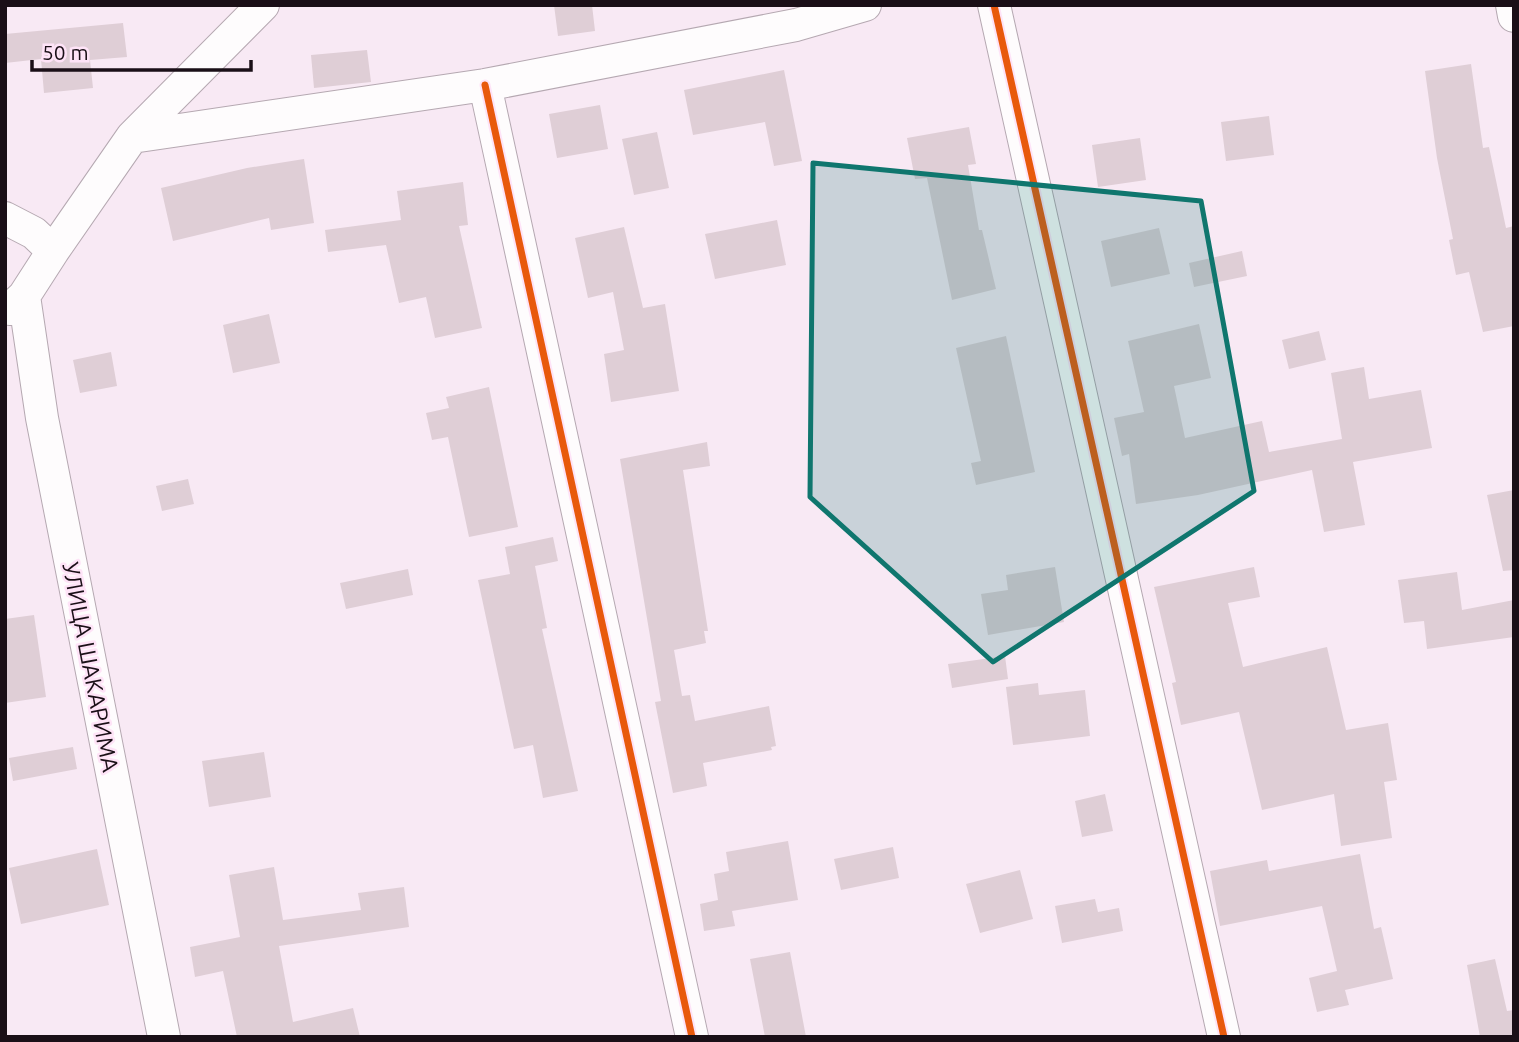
<svg xmlns="http://www.w3.org/2000/svg" width="1519" height="1042" viewBox="0 0 1519 1042" font-family="Ubuntu,sans-serif">
  <style>
    .building { fill: #dfced6 }
    .lines { fill: none; stroke-linecap: round; stroke-linejoin: round }
    .street-casing { stroke: #b5a8b1; stroke-width: 34 }
    .street { stroke: #fefcfd; stroke-width: 32 }
    .cycleway-casing { stroke: #fee3f7; stroke-width: 11 }
    .cycleway { stroke: #e8590c; stroke-width: 7 }
    .marked { fill: #0f766e; fill-opacity: 0.2; stroke: #0f766e; stroke-width: 5; stroke-linejoin: round }
    .labels { text-anchor: middle; dominant-baseline: central; stroke-width: 5; stroke-linejoin: round; paint-order: stroke }
    .street-label { font-size: 23px; fill: #1a0f17; stroke: #fee3f7 }
  </style>
  <rect width="100%" height="100%" fill="#f8e9f4"/>
  <!-- building -->
  <path class="building" d="M554,5H592L595,31L558,36Z
    M123,23L127,57L90,60L93,88L44,93L41,59L5,63V34Z
    M367,50L371,82L314,88L311,55Z
    M1471,64L1483,148L1489,147L1506,228L1514,226V326L1483,332L1469,272L1456,275L1449,240L1453,239L1437,158L1425,71Z
    M784,70L802,161L774,166L765,122L693,135L684,90Z
    M600,105L608,149L557,158L549,114Z
    M1269,116L1274,155L1226,161L1221,122Z
    M969,127L976,164L968,165L979,230H982L996,289L952,300L927,178L915,179L907,138Z
    M657,132L669,188L634,195L622,139Z
    M1140,138L1146,180L1098,187L1092,145Z
    M304,159L314,223L271,230L269,218L173,241L161,188L247,168Z
    M463,182L468,225L459,226L482,328L435,338L426,297L399,303L386,245L328,252L325,230L401,220L397,191Z
    M777,220L786,265L715,279L705,234Z
    M624,227L643,308L665,304L679,391L611,402L604,354L624,350L613,292L588,298L575,238Z
    M1159,228L1170,274L1111,287L1101,241Z
    M1242,251L1247,276L1194,287L1189,263Z
    M269,314L280,363L233,373L223,325Z
    M1199,324L1211,378L1174,386L1185,438L1262,421L1269,452L1342,439L1331,373L1364,367L1369,399L1421,390L1432,448L1353,462L1365,525L1324,532L1312,470L1198,495L1136,504L1129,454L1122,456L1114,418L1144,412L1128,341Z
    M1319,331L1326,360L1289,369L1282,340Z
    M1006,336L1035,472L976,485L971,463L981,461L956,348Z
    M111,352L117,386L80,393L73,360Z
    M489,387L518,527L469,537L448,437L432,440L426,413L449,408L446,397Z
    M707,442L710,466L683,470L708,631H704L706,643L674,650L682,696L690,695L695,721L769,706L776,746L771,747L772,750L703,763L707,786L673,793L655,702L661,701L620,459Z
    M188,479L194,504L162,511L156,486Z
    M1514,490V570L1503,571L1487,495Z
    M553,537L558,561L535,566L547,628L542,629L578,791L543,798L533,745L514,749L478,580L510,574L505,547Z
    M1055,567L1064,622L988,635L981,594L1008,590L1006,575Z
    M1254,567L1260,597L1228,603L1243,667L1327,647L1346,730L1388,723L1397,780L1384,782L1392,838L1341,846L1334,794L1262,810L1239,712L1181,725L1172,683L1176,682L1154,587Z
    M408,569L413,595L346,609L340,583Z
    M1457,572L1462,610L1514,600V637L1427,649L1424,621L1404,623L1398,580Z
    M34,615L46,697L5,703V619Z
    M1005,656L1008,679L952,688L948,664Z
    M1038,683L1039,695L1085,690L1090,736L1013,745L1006,687Z
    M73,747L77,769L13,781L9,758Z
    M264,752L271,797L209,807L202,761Z
    M1105,794L1113,831L1082,837L1075,801Z
    M788,841L798,900L732,911L735,926L704,931L700,904L718,900L714,874L729,871L726,852Z
    M893,847L899,878L841,890L834,859Z
    M97,849L109,905L21,924L9,868Z
    M1360,854L1374,929L1381,927L1393,979L1345,990L1349,1005L1317,1012L1309,978L1337,971L1322,906L1220,926L1210,871L1267,860L1269,871Z
    M274,867L283,920L361,910L358,893L404,887L409,927L279,946L293,1022L353,1008L360,1037H237L223,971L195,977L190,947L240,937L229,875Z
    M1020,870L1033,919L980,933L966,884Z
    M1095,899L1098,912L1119,908L1123,931L1062,943L1055,906Z
    M790,952L806,1037H765L750,959Z
    M1495,959L1507,1011L1514,1010V1037H1480L1467,965Z"/>
  <g class="lines">
    <!-- street casing -->
    <g class="street-casing">
      <path id="street" d="M994,5L1224,1037
        M1512,5L1514,16
        M485,85L692,1037
        M132,137L263,5
        M5,218L34,233L53,251L24,296L10,309
        M53,251L132,137L485,85L796,25L865,5
        M24,296L42,418L164,1037"/>
    </g>
    <!-- street -->
    <use href="#street" class="street"/>
    <!-- cycleway casing -->
    <g class="cycleway-casing">
      <path id="cycleway" d="M994,5L1224,1037
        M485,85L692,1037"/>
    </g>
    <!-- cycleway -->
    <use href="#cycleway" class="cycleway"/>
  </g>
  <!-- marked area -->
  <path class="marked" d="M813,163L1201,201L1254,491L993,662L810,497Z"/>
  <g class="labels">
    <!-- street labels -->
    <g class="street-label">
      <text transform="translate(91 667) rotate(79)">УЛИЦА ШАКАРИМА</text>
    </g>
  </g>
  <!-- border -->
  <rect width="1519" height="1042" fill="none" stroke="#1a0f17" stroke-width="14"/>
  <!-- scale -->
  <path d="M32 60v10h219v-10" fill="none" stroke="#1a0f17" stroke-width="3.5"/>
  <text x="42" y="60" font-size="21" fill="#1a0f17" stroke="#fee3f7" stroke-width="5" paint-order="stroke">50 m</text>
</svg>
